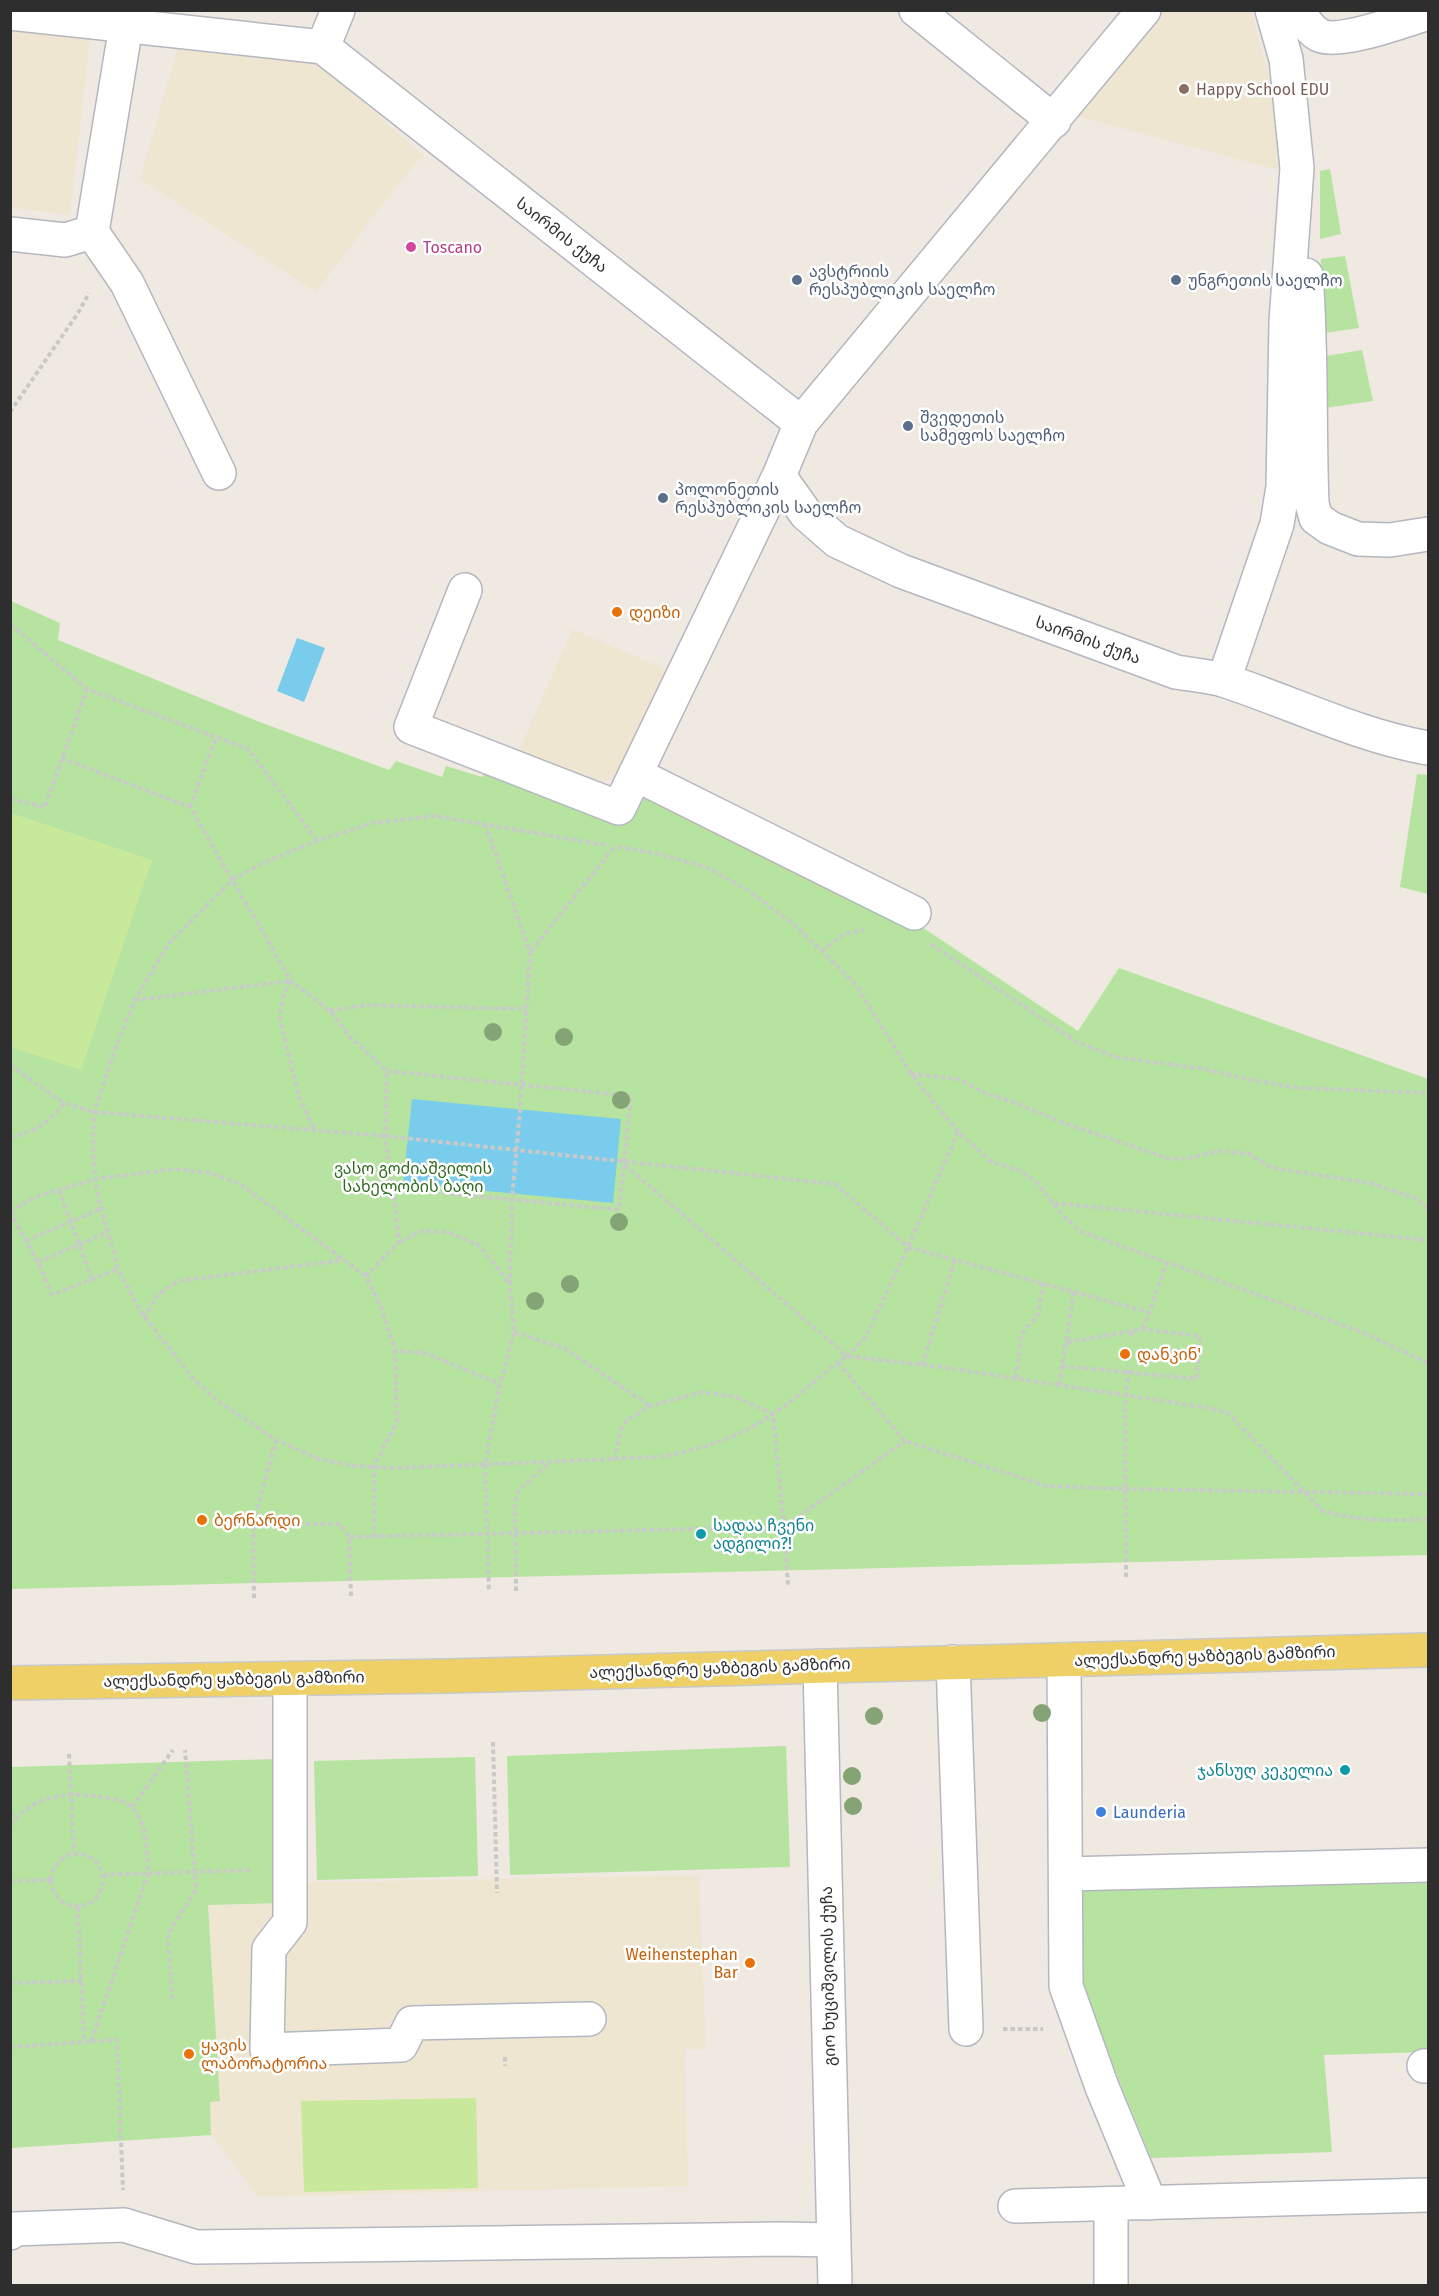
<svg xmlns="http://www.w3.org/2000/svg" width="1439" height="2296" viewBox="0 0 1439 2296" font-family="'Fira Sans','Noto Sans Georgian',sans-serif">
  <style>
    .education { fill: #efe6d2 }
    .green { fill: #b6e3a0 }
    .pitch { fill: #c8e99c }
    .water { fill: #79ccec }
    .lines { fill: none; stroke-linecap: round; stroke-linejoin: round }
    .minor-casing { stroke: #b4b7c0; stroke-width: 36 }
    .major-casing { stroke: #c9c9c9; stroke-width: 36 }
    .path { stroke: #c9c9c9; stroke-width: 4; stroke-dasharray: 4.5 3; stroke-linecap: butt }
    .minor { stroke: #fff; stroke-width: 33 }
    .major { stroke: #eed067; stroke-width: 33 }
    .tree { fill: #84a475 }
    .education-dot { fill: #8d6e63; stroke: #fff; stroke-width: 2 }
    .hotel-dot { fill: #d1479c; stroke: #fff; stroke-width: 2 }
    .service-dot { fill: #5c6f8a; stroke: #fff; stroke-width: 2 }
    .food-dot { fill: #e8710a; stroke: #fff; stroke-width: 2 }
    .culture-dot { fill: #0f9aa8; stroke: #fff; stroke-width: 2 }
    .shop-dot { fill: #3f7fe0; stroke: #fff; stroke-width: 2 }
    .labels { text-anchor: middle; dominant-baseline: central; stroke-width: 5; stroke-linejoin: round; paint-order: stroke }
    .education-label { font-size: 16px; fill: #785e54; stroke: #fff; text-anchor: start }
    .street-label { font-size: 16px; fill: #2e2e2e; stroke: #fff }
    .hotel-label { font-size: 16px; fill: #b23c85; stroke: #fff; text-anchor: start }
    .service-label { font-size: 16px; fill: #4e5e75; stroke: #fff; text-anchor: start }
    .food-label { font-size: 16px; fill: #c56008; stroke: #fff; text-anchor: start }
    .park-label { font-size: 16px; fill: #2d6b1d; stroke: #fff }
    .culture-label { font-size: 16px; fill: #0d838f; stroke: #fff; text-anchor: start }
    .shop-label { font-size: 16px; fill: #366cbe; stroke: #fff; text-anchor: start }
  </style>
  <rect width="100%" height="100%" fill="#efe9e1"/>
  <!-- education -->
  <path class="education" d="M1156,11H1251L1269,78L1282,171L1076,116Z
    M11,29L90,38L70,215L11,208Z
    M178,46L315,60L424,156L416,163L393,191L316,292L140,179Z
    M572,629L670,671L620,776L583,788L518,753Z
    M699,1875L706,2049H685L688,2186L258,2197L211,2135L210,2102L220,2101L208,1905L277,1903V1883Z"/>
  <!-- green -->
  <path class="green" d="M1330,169L1341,234L1320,239V171Z
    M1345,256L1359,328L1318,334L1321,259Z
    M1362,350L1373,401L1318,409L1320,357Z
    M11,601L60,623L58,640L257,721L389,770L396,761L442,777L446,766L482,777L492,763L630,819L645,787L925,929L1078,1031L1119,968L1428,1079V1555L11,1589Z
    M1417,774L1428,775V894L1400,887Z
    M786,1746L790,1867L510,1875L507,1756Z
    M475,1757L478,1876L317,1880L314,1761Z
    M276,1759L278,1903L208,1905L220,2101L210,2102L211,2135L11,2148V1767Z
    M1428,1883V2052L1324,2055L1332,2152L1151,2158L1080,1986L1079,1890Z"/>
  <!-- pitch -->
  <path class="pitch" d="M11,813L152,860L81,1070L11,1047Z
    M476,2098L478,2188L304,2192L301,2101Z"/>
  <!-- water -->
  <path class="water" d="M297,638L325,648L304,702L277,691Z
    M412,1099L621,1119L613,1203L403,1183Z"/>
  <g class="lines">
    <!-- minor casing -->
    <g class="minor-casing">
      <path id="minor" d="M916,10L1054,121
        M1298,10C1304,20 1309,29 1319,35C1338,45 1406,20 1428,13
        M10,13L323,47L801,423
        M323,47L338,10
        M92,232L127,283L219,473
        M10,234L65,240L92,232L126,26
        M1306,275C1312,351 1309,428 1312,504L1316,518L1330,528L1358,539L1390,540L1428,534
        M779,476L806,514L837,541L901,571L1176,672C1193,675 1211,676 1226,681C1293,703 1359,736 1428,748
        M465,590L411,727L619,808L779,476L801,423L1144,10
        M1224,680L1277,524L1283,487L1286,322L1297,168L1286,59L1272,10
        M635,774L914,913
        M1064,1660L1066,1986L1102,2087L1150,2203
        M953,1662L966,2029
        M820,1666L835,2286
        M290,1679V1922L269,1949L267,2050L401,2045L412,2023L589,2019
        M1066,1874L1428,1865
        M1424,2066H1428
        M1015,2206L1428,2195
        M10,2233L13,2229L124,2225L196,2247L780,2239L834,2240
        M1111,2286V2204"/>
    </g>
    <!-- major casing -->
    <g class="major-casing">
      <path id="major" d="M10,1683L449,1676L1428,1650"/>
    </g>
    <!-- path -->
    <path class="path" d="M10,412L78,313L89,293
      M10,624L87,689L248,749L317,840
      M61,758L190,807L291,981L330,1011L349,1036L387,1071
      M10,799L45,807L87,689
      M190,807L216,737
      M485,824L530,952L520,1110L512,1199L510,1284L514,1332L500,1384L485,1465L489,1592
      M605,845L436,816L372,823L317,841L265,862L232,880L169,943L135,1000L113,1055L94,1112L93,1153L97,1192L118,1269L140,1311L196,1382L221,1403L276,1440L319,1459L355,1466L397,1468L660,1457C699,1450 740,1437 773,1414C799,1397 821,1374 847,1356L940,1367L1209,1408L1228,1413L1323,1511C1358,1521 1393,1521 1428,1519
      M618,847L659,854L706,867L746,889L795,925L857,986L911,1074L958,1132L992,1162L1021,1171L1035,1181L1064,1217L1082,1232L1362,1332L1428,1363
      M931,944L1077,1042L1115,1057L1204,1069L1252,1080L1299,1088L1428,1093
      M531,951L616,845
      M822,951L844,934L864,930
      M291,981L283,996L280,1018L299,1097L315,1130
      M135,1000L290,981
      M330,1011L366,1005L527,1009
      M10,1065L64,1103
      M387,1071L631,1096L619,1210L393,1188L385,1136Z
      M911,1074L958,1079L987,1094L1016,1103L1061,1122L1167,1158L1185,1159L1219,1151L1249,1154L1273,1168L1370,1183L1415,1198L1428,1209
      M10,1137C34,1133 50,1122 64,1103L94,1112L385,1136L835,1184L908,1247L1148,1312
      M625,1165L847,1356L865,1338L908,1247L958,1132
      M393,1188L399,1242L366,1276L381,1307L395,1351L425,1353L500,1384
      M59,1190L92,1279
      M1054,1203L1428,1240
      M10,1211L38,1196L96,1179L174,1169L210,1173L240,1184L366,1276
      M10,1212L38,1262L52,1295L118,1269
      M26,1241L102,1208
      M399,1242L422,1231L448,1232L480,1246L510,1284
      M38,1262L108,1232
      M144,1318L158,1294L178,1281L344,1260
      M1143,1329L1167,1262
      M514,1332L564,1348L650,1406
      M1131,1332L1132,1339
      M838,1363L905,1441L1047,1486L1125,1489L1428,1494
      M922,1365L955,1260
      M1062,1366L1196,1379L1200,1336L1143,1329L1064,1343
      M1016,1378L1021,1335L1038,1314L1043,1284
      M1059,1385L1074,1292
      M615,1460L620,1431L626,1421L650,1406L702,1392L736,1397L773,1414L784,1527L905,1441
      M253,1524H340L349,1537
      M374,1537V1466L397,1422L395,1351
      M1126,1577L1125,1412L1128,1366
      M516,1591L515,1504L518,1491L549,1463
      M351,1596L349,1537L784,1527L788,1585
      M254,1598L253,1524L276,1440
      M493,1742L497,1893
      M69,1754L74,1853
      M132,1807L173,1750
      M10,1812L16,1817
      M10,1825C33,1794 72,1791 107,1798C115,1799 126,1801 132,1808C148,1824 147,1853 148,1874L91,2042
      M51 1880a26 26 0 1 1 52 0a26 26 0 1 1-52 0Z
      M103,1875L253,1870
      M10,1881L51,1880
      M78,1907L84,2042
      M10,1983L81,1981
      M172,1999L168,1934L196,1890L185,1750
      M1003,2029H1043
      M10,2047L117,2040L123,2190
      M505,2057V2066"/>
    <!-- minor -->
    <use href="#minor" class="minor"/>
    <!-- major -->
    <use href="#major" class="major"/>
  </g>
  <!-- trees -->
  <g class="tree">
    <circle cx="493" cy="1032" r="9"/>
    <circle cx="564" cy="1037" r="9"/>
    <circle cx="621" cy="1100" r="9"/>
    <circle cx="619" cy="1222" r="9"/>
    <circle cx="570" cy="1284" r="9"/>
    <circle cx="535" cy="1301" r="9"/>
    <circle cx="1042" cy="1713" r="9"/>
    <circle cx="874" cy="1716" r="9"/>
    <circle cx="852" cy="1776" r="9"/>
    <circle cx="853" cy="1806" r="9"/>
  </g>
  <!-- markers -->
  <circle class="education-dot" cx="1184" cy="89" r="6"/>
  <circle class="hotel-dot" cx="411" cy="247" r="6"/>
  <g class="service-dot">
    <circle cx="797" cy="280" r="6"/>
    <circle cx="1176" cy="280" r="6"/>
    <circle cx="908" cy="426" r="6"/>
    <circle cx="663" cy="498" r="6"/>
  </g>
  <g class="food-dot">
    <circle cx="617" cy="612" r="6"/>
    <circle cx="1125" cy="1354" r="6"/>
    <circle cx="202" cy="1520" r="6"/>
    <circle cx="750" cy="1963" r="6"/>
    <circle cx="189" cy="2054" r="6"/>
  </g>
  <g class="culture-dot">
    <circle cx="701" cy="1534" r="6"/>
    <circle cx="1345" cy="1770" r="6"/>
  </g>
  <circle class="shop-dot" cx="1101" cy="1812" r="6"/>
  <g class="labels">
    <!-- education labels -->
    <g class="education-label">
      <text x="1196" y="89">Happy School EDU</text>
    </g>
    <!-- street labels -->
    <g class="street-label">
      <text transform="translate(562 235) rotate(38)">საირმის ქუჩა</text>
      <text transform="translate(1088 640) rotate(20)">საირმის ქუჩა</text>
      <text transform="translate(1205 1656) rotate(-2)">ალექსანდრე ყაზბეგის გამზირი</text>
      <text transform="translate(720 1668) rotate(-2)">ალექსანდრე ყაზბეგის გამზირი</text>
      <text transform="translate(234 1679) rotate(-1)">ალექსანდრე ყაზბეგის გამზირი</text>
      <text transform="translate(828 1976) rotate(-91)">გიო ხუციშვილის ქუჩა</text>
    </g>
    <!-- hotel labels -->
    <g class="hotel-label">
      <text x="423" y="247">Toscano</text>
    </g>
    <!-- service labels -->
    <g class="service-label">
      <text x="809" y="271">ავსტრიის<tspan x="809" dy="18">რესპუბლიკის საელჩო</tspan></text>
      <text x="1188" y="280">უნგრეთის საელჩო</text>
      <text x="920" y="417">შვედეთის<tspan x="920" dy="18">სამეფოს საელჩო</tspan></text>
      <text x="675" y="489">პოლონეთის<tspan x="675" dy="18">რესპუბლიკის საელჩო</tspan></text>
    </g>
    <!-- food labels -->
    <g class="food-label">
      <text x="629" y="612">დეიზი</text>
      <text x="1137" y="1354">დანკინ'</text>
      <text x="214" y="1520">ბერნარდი</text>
      <text x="738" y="1954" text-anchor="end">Weihenstephan<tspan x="738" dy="18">Bar</tspan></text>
      <text x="201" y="2045">ყავის<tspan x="201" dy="18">ლაბორატორია</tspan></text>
    </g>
    <!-- park labels -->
    <g class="park-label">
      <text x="413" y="1168">ვასო გოძიაშვილის<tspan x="413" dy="18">სახელობის ბაღი</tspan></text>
    </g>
    <!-- culture labels -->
    <g class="culture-label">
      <text x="713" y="1525">სადაა ჩვენი<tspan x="713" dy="18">ადგილი?!</tspan></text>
      <text x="1333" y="1770" text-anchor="end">ჯანსუღ კეკელია</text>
    </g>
    <!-- shop labels -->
    <g class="shop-label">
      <text x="1113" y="1812">Launderia</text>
    </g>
  </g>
  <!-- border -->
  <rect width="1439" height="2296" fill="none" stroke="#2e2e2e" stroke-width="24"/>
</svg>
